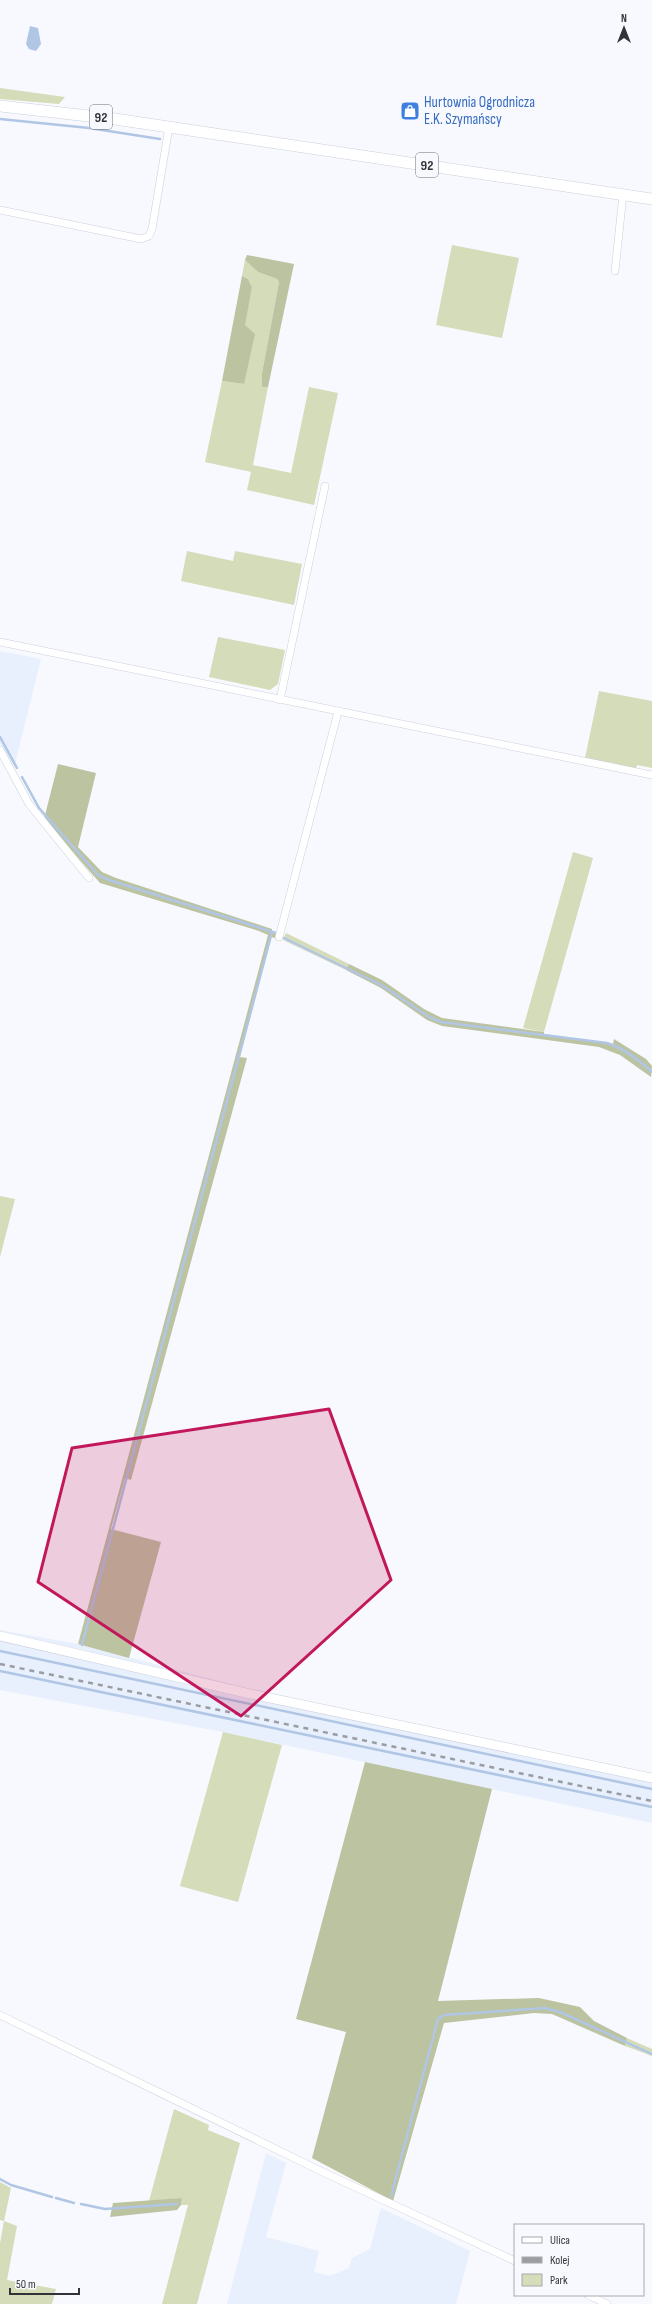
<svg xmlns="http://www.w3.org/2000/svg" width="652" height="2304" viewBox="0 0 652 2304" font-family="'Sofia Sans Condensed',sans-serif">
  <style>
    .built { fill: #e8effd }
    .green { fill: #d5dcb9 }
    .forest { fill: #bcc3a0 }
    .water { fill: #b0c6e4 }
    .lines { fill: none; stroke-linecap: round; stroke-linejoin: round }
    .stream { stroke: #b0c6e4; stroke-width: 2.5 }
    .minor-casing { stroke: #cbd0db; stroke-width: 8 }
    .tertiary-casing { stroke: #cbd0db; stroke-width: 10 }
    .primary-casing { stroke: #cbd0db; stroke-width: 12 }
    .minor { stroke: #fff; stroke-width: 7 }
    .tertiary { stroke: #fff; stroke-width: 9 }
    .primary { stroke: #fff; stroke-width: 11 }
    .rail { stroke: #9b9da1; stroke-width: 2.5; stroke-dasharray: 5 5; stroke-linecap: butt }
    .marked { fill: #c2185b; fill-opacity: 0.2; stroke: #c2185b; stroke-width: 3; stroke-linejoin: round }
    .labels { text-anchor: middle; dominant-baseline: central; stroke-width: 3; stroke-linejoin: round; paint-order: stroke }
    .shield { fill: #f7f9fe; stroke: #6c6e73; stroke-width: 1 }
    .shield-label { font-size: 14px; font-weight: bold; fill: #313337 }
    .shop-label { font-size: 15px; fill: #366cbe; stroke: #f7f9fe; text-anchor: start }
  </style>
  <rect width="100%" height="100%" fill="#f7f9fe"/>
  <!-- built -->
  <path class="built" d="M0,651L41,659L14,768L0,743Z
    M0,1630L78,1644L250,1689L652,1775V1823L223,1732L0,1690Z
    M266,2153L286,2163L266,2237L319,2251L314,2272L330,2276L349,2268L352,2258L370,2249L381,2208L470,2251L456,2304H227Z"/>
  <!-- green -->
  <path class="green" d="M0,88L65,97L59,104L0,99Z
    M452,245L519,258L502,338L436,325Z
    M245,260L258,272L277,279L279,282L262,373V386L268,387L253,465L291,473L309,387L338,393L314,505L247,490L251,472L205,462L222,381L244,384V325L252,287L248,279L242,276Z
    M187,551L233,561L235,551L302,564L294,605L181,581Z
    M218,637L285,650L278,684L270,690L209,677Z
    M599,691L652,701V768L637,765L636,769L585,758Z
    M573,852L593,858L544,1032L523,1028Z
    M286,933L349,964L346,970L283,940Z
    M0,1196L15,1199L0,1257Z
    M223,1732L282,1745L238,1902L180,1886Z
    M627,2038L652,2049V2056L625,2046Z
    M174,2109L209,2125L208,2130L240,2143L197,2304H162L188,2205H181L182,2198L149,2201Z
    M0,2182L11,2188L4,2221L17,2226L7,2280L56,2289L52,2304H0V2243L4,2221L0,2220Z"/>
  <!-- forest -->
  <path class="forest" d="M247,255L294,264L268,387H262V373L279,282L277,279L258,272L245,260Z
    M242,276L248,279L252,287L245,325L255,334L244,384L222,381Z
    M58,764L96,773L78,847L102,872L116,878L272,929V933L276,934L275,938L271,937L240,1057L247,1058L131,1480L125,1478L111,1529L161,1542L129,1658L78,1644L268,935L259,931L100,883L44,819Z
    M349,964L382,980L424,1009L442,1018L544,1032V1034L613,1044L614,1039L646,1059L652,1066L651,1077L620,1055L599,1047L442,1026L427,1020L381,988L346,970Z
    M365,1762L492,1789L438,2001L539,1998L580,2007L594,2021L627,2038L625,2046L552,2014L534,2013L444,2023L393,2201L312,2158L346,2032L296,2019Z
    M182,2198L181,2205L177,2210L110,2217L113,2203Z"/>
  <!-- water -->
  <path class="water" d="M30,26L38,28L41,44L36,51L29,49L26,44Z"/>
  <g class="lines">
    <!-- stream -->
    <path class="stream" d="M0,119L89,128L160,139
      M0,737L17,768
      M22,777L39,808L98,875L109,880L276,933
      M284,938L383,986L429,1017L441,1022L607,1043C625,1049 638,1059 652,1072
      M82,1645L272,932
      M0,1651L652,1789
      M0,1671L652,1807
      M0,2179L11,2185L52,2197
      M391,2196L438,2019L444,2015L545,2008L560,2012L652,2054
      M56,2198L74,2203
      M81,2204L105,2209L177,2204"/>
    <!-- minor casing -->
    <g class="minor-casing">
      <path id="minor" d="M0,210L141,239L149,236L152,229L169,127
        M615,271L623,194
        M0,642L652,775
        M280,700L325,486
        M0,750L29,804L89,878
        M279,937L338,712
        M0,2015L327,2174L515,2261
        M588,2295L607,2304"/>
    </g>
    <!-- tertiary casing -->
    <g class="tertiary-casing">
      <path id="tertiary" d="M0,1636L246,1693L652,1778"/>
    </g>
    <!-- primary casing -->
    <g class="primary-casing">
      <path id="primary" d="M0,106L115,119L652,199"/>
    </g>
    <!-- minor -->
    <use href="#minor" class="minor"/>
    <!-- tertiary -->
    <use href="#tertiary" class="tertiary"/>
    <!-- primary -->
    <use href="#primary" class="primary"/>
    <!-- rail -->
    <path class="rail" d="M0,1664L652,1801"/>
  </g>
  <!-- marked area -->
  <path class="marked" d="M329,1409L391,1580L241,1716L38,1582L72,1448Z"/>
  <!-- icons -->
  <defs>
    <g id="shop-square" transform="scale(1)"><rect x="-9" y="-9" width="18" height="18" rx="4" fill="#3f7fe0" stroke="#f7f9fe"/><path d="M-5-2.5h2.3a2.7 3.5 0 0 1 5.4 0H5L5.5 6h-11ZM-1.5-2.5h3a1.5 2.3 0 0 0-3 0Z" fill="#fff"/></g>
  </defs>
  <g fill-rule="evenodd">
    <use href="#shop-square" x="410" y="111"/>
  </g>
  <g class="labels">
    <!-- shield labels -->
    <g class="shield">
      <rect x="90" y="105" width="22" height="24" rx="3"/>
      <rect x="416" y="153" width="22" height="24" rx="3"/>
    </g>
    <g class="shield-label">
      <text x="101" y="117">92</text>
      <text x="427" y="165">92</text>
    </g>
    <!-- shop labels -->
    <g class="shop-label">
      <text x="424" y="102">Hurtownia Ogrodnicza<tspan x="424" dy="17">E.K. Szymańscy</tspan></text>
    </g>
  </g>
  <!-- legend -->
  <rect x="514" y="2224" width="130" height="72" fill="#f7f9fe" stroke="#a8aaae"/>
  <rect x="522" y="2237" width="20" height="6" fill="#ffffff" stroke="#a8aaae"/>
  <text x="550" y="2244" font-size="12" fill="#313337">Ulica</text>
  <rect x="522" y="2257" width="20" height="6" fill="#9b9da1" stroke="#a8aaae"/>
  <text x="550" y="2264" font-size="12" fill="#313337">Kolej</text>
  <rect x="522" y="2274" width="20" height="12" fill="#d5dcb9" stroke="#a8aaae"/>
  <text x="550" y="2284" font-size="12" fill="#313337">Park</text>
  <!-- north arrow -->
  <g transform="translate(624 28)" stroke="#f7f9fe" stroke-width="3" paint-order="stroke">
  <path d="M0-3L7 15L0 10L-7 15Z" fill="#313337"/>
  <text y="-6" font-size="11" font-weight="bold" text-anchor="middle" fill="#313337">N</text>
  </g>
  <!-- scale -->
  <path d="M10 2288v6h69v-6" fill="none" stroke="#313337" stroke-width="2"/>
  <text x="16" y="2288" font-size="12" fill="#313337" stroke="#f7f9fe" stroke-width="3" paint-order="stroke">50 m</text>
</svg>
